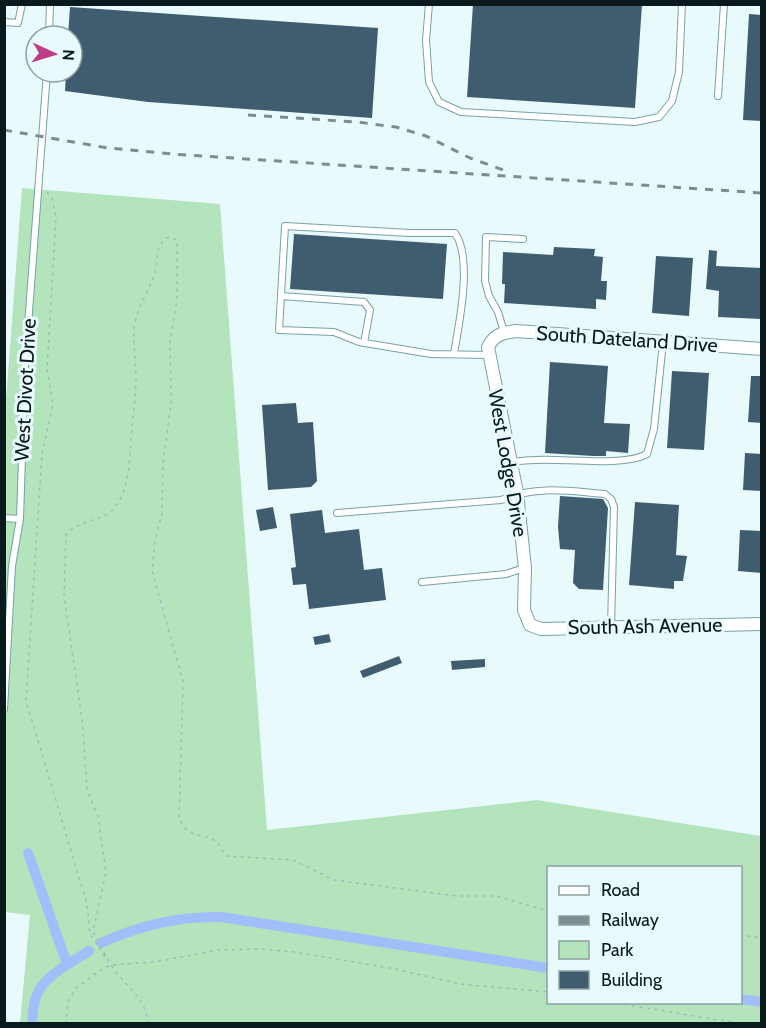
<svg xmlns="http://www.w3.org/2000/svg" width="766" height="1028" viewBox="0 0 766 1028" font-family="Cabin,sans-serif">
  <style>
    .green { fill: #b3e4bc; fill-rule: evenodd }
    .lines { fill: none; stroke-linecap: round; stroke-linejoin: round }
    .canal { stroke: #a1befa; stroke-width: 10 }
    .building { fill: #3f5d6f }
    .service-casing { stroke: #78a1a7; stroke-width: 8 }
    .minor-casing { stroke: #78a1a7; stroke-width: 14 }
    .path { stroke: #a5b6b9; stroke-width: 1.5; stroke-dasharray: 3 4.5; stroke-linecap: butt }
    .service { stroke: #fff; stroke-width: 6 }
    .minor { stroke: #fff; stroke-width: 12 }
    .rail { stroke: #7c8d90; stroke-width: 3; stroke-dasharray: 8 8; stroke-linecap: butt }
    .labels { text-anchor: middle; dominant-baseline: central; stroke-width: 6; stroke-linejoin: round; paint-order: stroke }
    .street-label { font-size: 20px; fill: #09191c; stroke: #e9fafd }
  </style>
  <rect width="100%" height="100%" fill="#e9fafd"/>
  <!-- green -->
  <path class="green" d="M22,188L220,204L267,830L537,800L761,836V1023H20L30,915L5,912L4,427ZM548,868H740V1002H548Z"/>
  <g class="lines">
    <!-- canal -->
    <path class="canal" d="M28,853L67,964
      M101,943C140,925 178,916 221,917L548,968
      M740,999L762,1002
      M32,1024C33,1014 33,1003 37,994C45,975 72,962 89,951"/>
  </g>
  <!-- building -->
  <path class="building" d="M473,4H642L635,108L467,97Z
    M70,7L378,28L372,118L148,102L65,91L66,72H72V36H68Z
    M749,14L762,15V121L743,120Z
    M294,234L447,244L443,299L290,289Z
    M554,247L595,249L594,256L603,257L601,281H607L606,300L596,299V309L504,303L505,284H502L503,252L553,255Z
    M709,250L717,251L716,266L762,268L761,319L718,317L719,291L706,289Z
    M656,256L693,258L689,316L652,313Z
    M550,362L608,366L604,423L630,424L628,453L606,451V456H593L545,453Z
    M672,371L709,373L704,450L667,448Z
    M751,376H762V423L748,422Z
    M296,403L298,423L313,422L317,481L311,487L268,490L262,405Z
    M745,453L762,454V491L743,490Z
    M560,496L603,499L608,508L603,590L579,589L573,583L575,550L560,549L558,527Z
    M635,502L679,505L676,555L687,556L683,581H674V589L629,585Z
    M273,507L277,528L260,531L256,510Z
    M322,510L325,533L359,529L364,570L382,568L386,600L309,609L306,584L293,585L291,568L296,567L290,514Z
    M740,530L762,531V573L738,571Z
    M329,634L331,642L315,645L313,637Z
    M399,656L402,663L363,678L360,671Z
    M485,659V667L452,670L451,661Z"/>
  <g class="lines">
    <!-- service casing -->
    <g class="service-casing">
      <path id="service" d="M429,4L426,40L429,82L439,102L461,112L635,122L659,117L672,101L679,72L682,4
        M4,22L18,23L22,4
        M49,36L50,4
        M718,96L724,4
        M281,296L364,302L370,310L364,343
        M504,332L498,312L489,296L485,281L486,237L523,239
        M454,354C459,323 473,259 455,233H410L285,226L279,330L334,332L359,342L431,354L488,355
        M511,462C519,461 527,460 535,460C562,458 624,467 647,454L654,429L663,342
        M337,513L501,500C536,485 569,491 605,494L611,499L614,507L611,628
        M4,518L20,519
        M422,582L506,574L524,568
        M4,709L12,566L20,519L25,365L47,72"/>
    </g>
    <!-- minor casing -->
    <g class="minor-casing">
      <path id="minor" d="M762,349L516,331C501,333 494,335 488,347L517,493L525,568L524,610L530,625L541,629L762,624"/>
    </g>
    <!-- path -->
    <path class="path" d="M55,82L57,72
      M47,192L52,198L56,218L47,369L53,404L42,454L26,701L87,904L90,934L107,960
      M740,935L762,938
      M610,1002L743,1024
      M66,1024L68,1002L76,988L99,971L111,965L155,962L218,950L263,949L294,952L395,969L460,984L548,992
      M148,1024C146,996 124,986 111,965C104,954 99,942 93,931L106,873L98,816L87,790L83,727L64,595L66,535C84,514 110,527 123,493C130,474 130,450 132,429C133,413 136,395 136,379C136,362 133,345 134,328C136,308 150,291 155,272C158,259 155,241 170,237L177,240V301L170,339L171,403L163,464L162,513L155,541L152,571L183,681L179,819C181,822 184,828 187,830C205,842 214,830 225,856L293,860L334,880L457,896H496L548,911"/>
    <!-- service -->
    <use href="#service" class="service"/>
    <!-- minor -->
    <use href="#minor" class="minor"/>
    <!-- rail -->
    <path class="rail" d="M248,115L357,122L396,127L426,136L470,158L506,171
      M4,130L108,148L172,154L762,193"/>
  </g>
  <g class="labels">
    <!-- street labels -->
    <g class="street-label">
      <text transform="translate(627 339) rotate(4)">South Dateland Drive</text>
      <text transform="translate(25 390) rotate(-87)">West Divot Drive</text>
      <text transform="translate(508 463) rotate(80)">West Lodge Drive</text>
      <text transform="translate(645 626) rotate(-1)">South Ash Avenue</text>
    </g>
  </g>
  <!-- border -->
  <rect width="766" height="1028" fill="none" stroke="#09191c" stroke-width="12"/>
  <!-- legend -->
  <rect x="547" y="866" width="195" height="138" fill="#e9fafd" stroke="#8fa0a3" stroke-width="1.5"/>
  <rect x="559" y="886" width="30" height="9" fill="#ffffff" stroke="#8fa0a3" stroke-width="1.5"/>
  <text x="601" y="896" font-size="18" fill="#09191c">Road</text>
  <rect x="559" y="916" width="30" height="9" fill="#7c8d90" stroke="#8fa0a3" stroke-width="1.5"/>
  <text x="601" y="926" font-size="18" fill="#09191c">Railway</text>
  <rect x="559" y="941" width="30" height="18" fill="#b3e4bc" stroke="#8fa0a3" stroke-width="1.5"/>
  <text x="601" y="956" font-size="18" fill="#09191c">Park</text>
  <rect x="559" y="971" width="30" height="18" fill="#3f5d6f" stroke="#8fa0a3" stroke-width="1.5"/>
  <text x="601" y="986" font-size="18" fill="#09191c">Building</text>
  <!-- north arrow -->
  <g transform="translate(54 54) rotate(94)"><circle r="28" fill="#e9fafd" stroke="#8fa0a3" stroke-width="1.5"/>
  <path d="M0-4.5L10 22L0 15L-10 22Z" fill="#c03e87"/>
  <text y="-9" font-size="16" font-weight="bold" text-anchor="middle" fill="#09191c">N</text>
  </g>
</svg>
